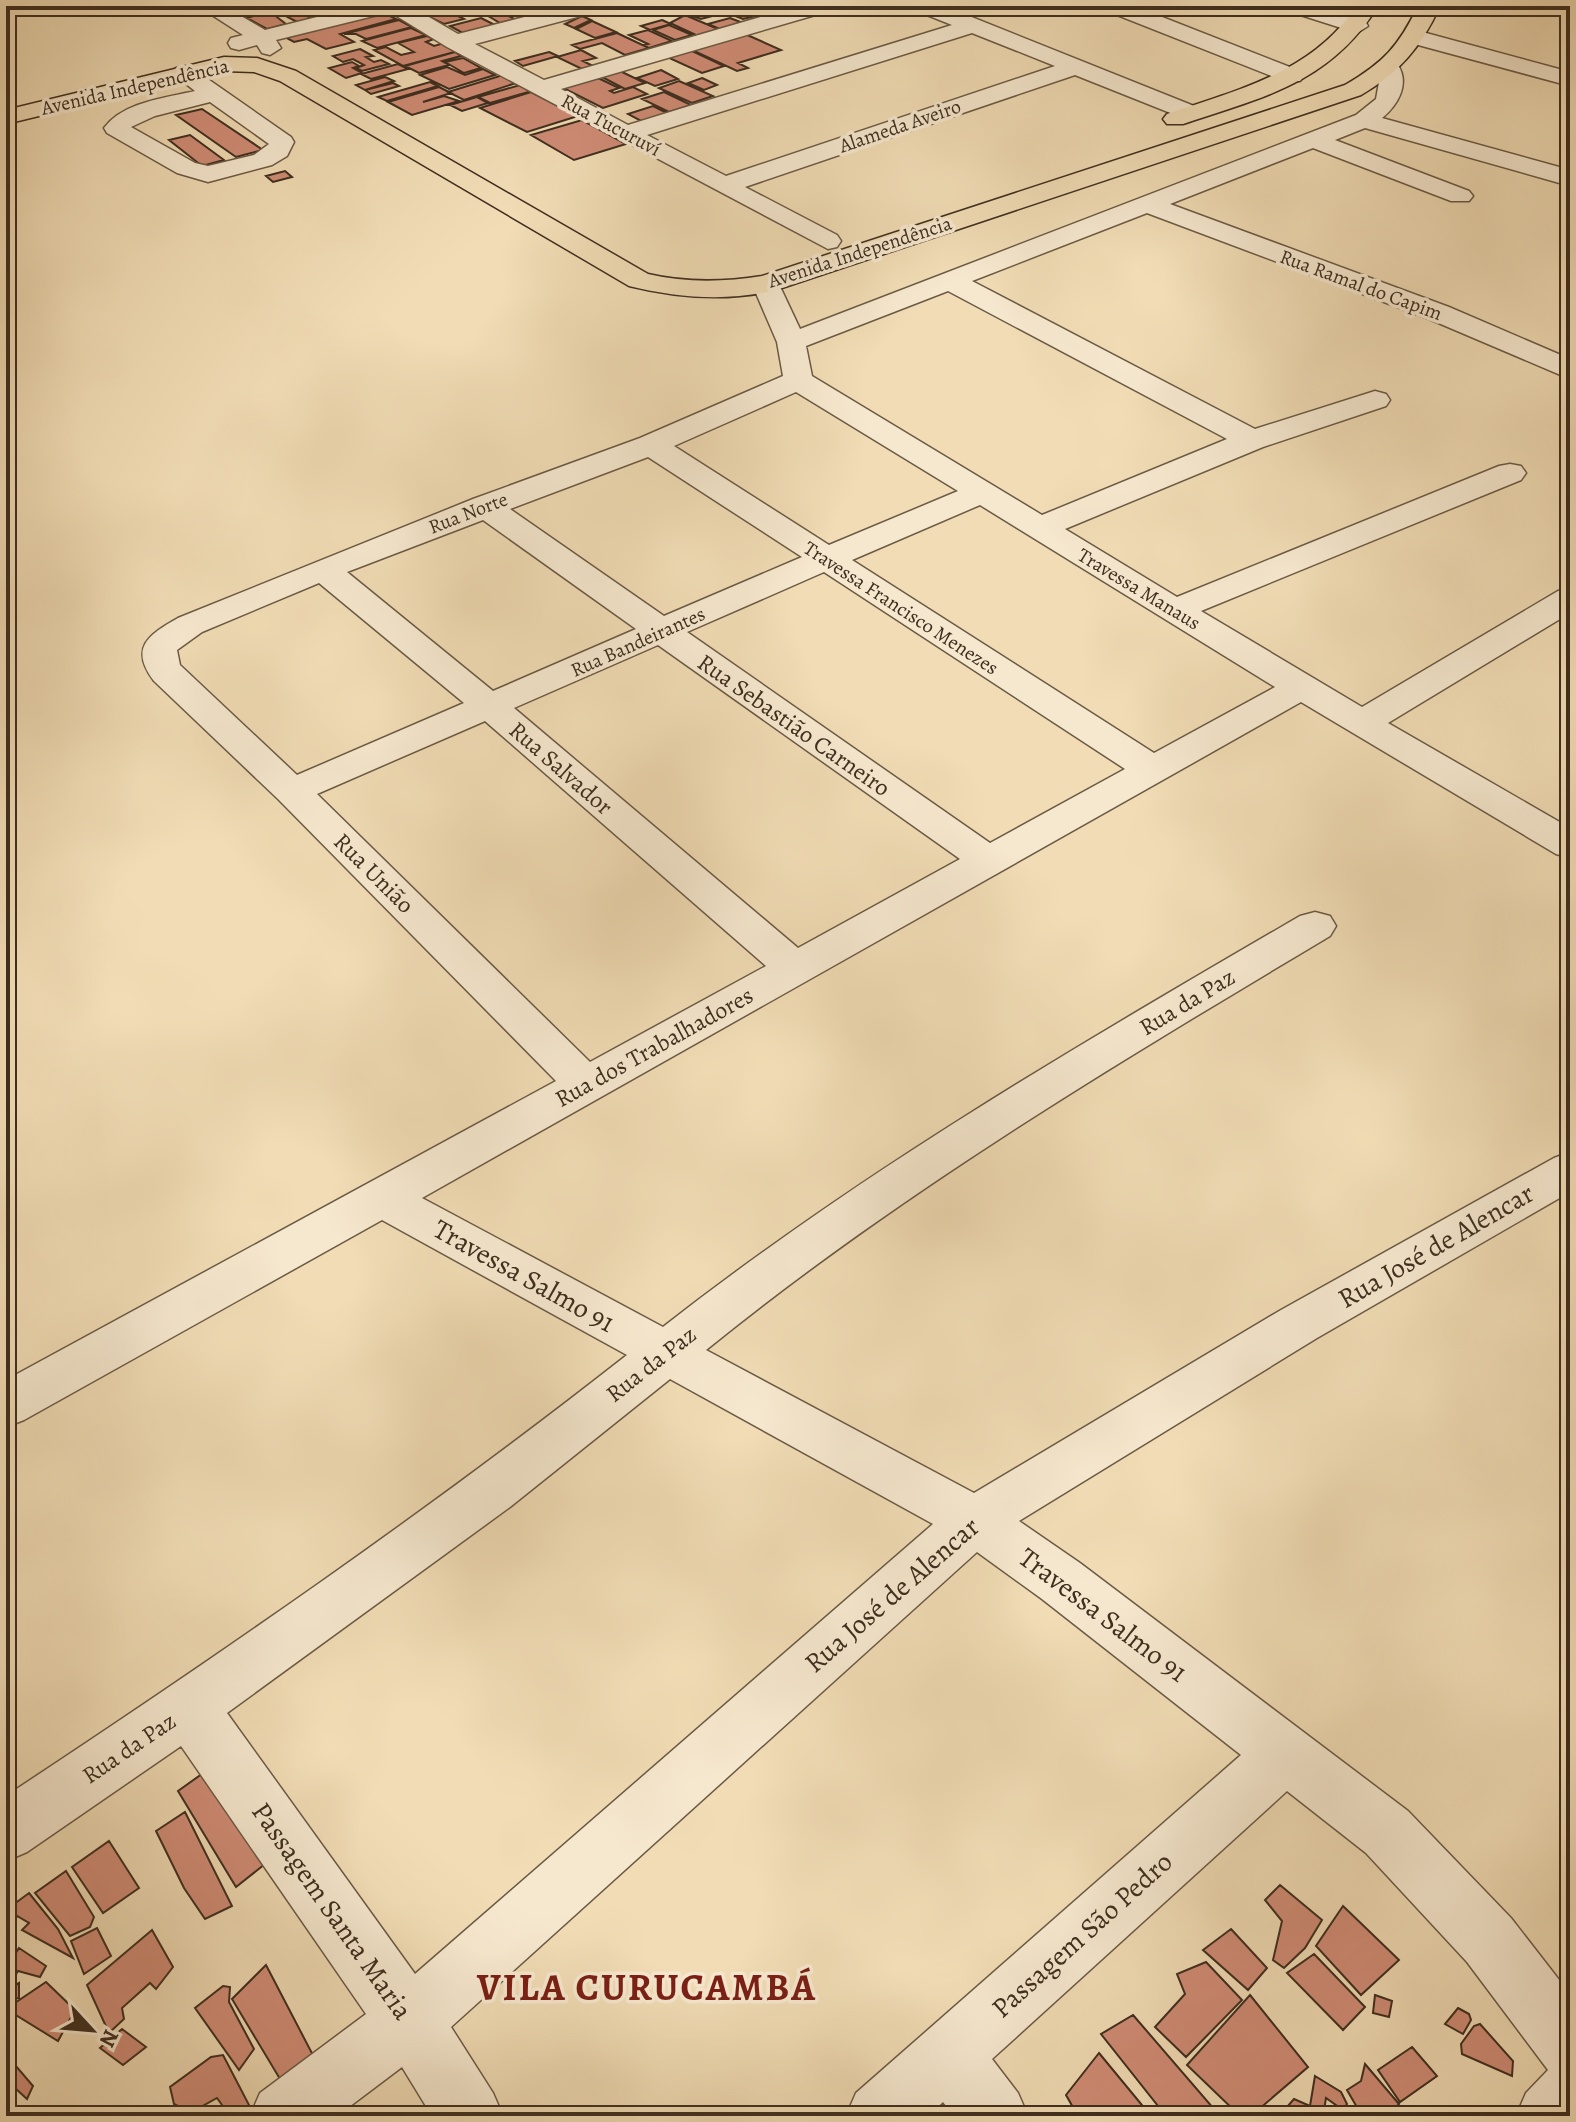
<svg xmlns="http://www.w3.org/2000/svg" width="1576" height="2122" viewBox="0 0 1576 2122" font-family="Alegreya,serif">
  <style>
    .building { fill: #d08c76; stroke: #3e2e1f; stroke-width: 2 }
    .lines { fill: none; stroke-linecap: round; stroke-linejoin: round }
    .minor-casing { stroke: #6b5a44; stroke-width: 3 }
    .major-casing { stroke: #3e2e1f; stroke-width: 3 }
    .minor { fill: #f6e8cf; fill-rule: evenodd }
    .major { fill: #f1dcb5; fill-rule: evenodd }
    .labels { text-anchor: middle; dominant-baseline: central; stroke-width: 7; stroke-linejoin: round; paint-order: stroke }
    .far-street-label { font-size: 20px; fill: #3e2e1f; stroke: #f6e8cf }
    .street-label { font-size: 24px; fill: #3e2e1f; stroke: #f6e8cf }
    .near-street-label { font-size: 28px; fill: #3e2e1f; stroke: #f6e8cf }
    .near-district-label { font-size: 38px; font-weight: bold; letter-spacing: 2px; fill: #7a1f14; stroke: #f6e8cf }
  </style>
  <rect width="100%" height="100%" fill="#f1dcb5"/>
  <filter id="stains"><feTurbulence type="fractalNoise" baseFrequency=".0025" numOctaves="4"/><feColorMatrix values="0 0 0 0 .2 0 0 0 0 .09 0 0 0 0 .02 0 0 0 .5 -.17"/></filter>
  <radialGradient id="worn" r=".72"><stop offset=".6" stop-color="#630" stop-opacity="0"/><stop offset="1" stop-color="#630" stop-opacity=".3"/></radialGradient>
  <!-- building -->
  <path class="building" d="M406,6H460L473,12L458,16L464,19L444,24Z
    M513,6H528L546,15L528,20L505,8Z
    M636,6H705L690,11L680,7L656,14Z
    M739,6H786L792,8L743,19L722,11Z
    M706,8L720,14L701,19L687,14Z
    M296,9L313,20L299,23L280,13Z
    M497,10L520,22L505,26L483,13Z
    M269,11L286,24L267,29L247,18Z
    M380,11L396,19L340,34L354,42L326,49L307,39L294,42L283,36Z
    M685,15L718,29L698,36L670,23Z
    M582,16L591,20L574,28L565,24Z
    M481,18L501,28L470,37L450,26Z
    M730,18L743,23L722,30L708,24Z
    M399,20L412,27L366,39L356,34H344Z
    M662,20L671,24L650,30L641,26Z
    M592,21L616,32L595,38L576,29Z
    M669,25L692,35L675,40L653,30Z
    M411,28L426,35L377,48L362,41Z
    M648,30L672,41L649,48L644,45L648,44L629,35Z
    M617,33L649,48L625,55L602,43L580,49L572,45Z
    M745,34L781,50L738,63L748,68L737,71L692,50Z
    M427,36L434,39L426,42L434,46L444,43L458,51L403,66L374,50L386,47L401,55L414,52L398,43Z
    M360,49L373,56L366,57L374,62L381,60L389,64L362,71L356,68L364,65L353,59L343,62L333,56Z
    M581,50L596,58L583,61L595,67L584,70L557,57Z
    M690,50L724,66L702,73L667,57Z
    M455,52L461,56L442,61L449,65L419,73L405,66Z
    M549,52L558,56L523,66L515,61Z
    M463,58L481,68L464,73L445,62Z
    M352,62L359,66L353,68L362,73L346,78L329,68Z
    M398,64L408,69L371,79L361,74Z
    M447,67L465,75L483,69L495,75L449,89L420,75Z
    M661,70L678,79L655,86L637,78Z
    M620,71L645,83L625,89L600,76Z
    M503,75L519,82L464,100L448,92Z
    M385,77L394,81L365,90L356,85Z
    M596,77L619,88L610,91L614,93L633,87L647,94L603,108L563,88Z
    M702,78L717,85L704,90L688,83Z
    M679,81L713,96L692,103L659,88Z
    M430,82L438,86L387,101L378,97Z
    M393,83L399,86L371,94L365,90Z
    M520,85L532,91L490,103L478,97Z
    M439,87L451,93L423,102L444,96L459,101L412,115L388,102Z
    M531,92L578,116L527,132L480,108Z
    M664,92L691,105L669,112L642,99Z
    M477,97L488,103L462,111L450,105Z
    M653,106L669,114L643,122L628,114Z
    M202,109L263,150L236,157L176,115Z
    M582,120L626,144L574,160L531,135Z
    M190,135L224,160L202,166L169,140Z
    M285,171L292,177L273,182L266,176Z
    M220,1761L275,1856L236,1887L178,1791Z
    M185,1812L232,1906L205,1919L184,1888L156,1831Z
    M109,1841L139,1888L103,1913L72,1867Z
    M66,1871L94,1917L90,1927L70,1936L35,1893Z
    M1280,1885L1322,1920L1305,1948L1284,1968L1273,1960L1282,1921L1265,1900Z
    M29,1893L58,1929L73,1958L22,1930L29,1923L17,1916L13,1924L6,1920V1910Z
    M1343,1906L1399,1960L1361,1995L1316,1946Z
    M97,1928L111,1956L84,1974L71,1941Z
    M1231,1929L1267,1968L1248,1990L1203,1950Z
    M152,1930L173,1967L156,1989L150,1983L122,2008L124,2019L109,2033L87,1985Z
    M19,1948L46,1966L40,1977L18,1971L6,1990V1968Z
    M1314,1954L1365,2007L1343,2030L1287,1973Z
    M1206,1962L1242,2000L1186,2057L1155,2027L1185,1994L1177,1974Z
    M266,1965L316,2061L286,2089L232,1999Z
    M46,1982L75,2010L58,2041L6,2009Z
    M19,1983V1998L6,2000V1990Z
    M223,1986L230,1987L229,2002L254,2049L239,2070L195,2008Z
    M1250,1995L1308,2067L1251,2116H1240L1187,2065Z
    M1375,1995L1392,2001L1389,2017L1373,2013Z
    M1458,2008L1469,2014L1471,2020L1463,2034L1445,2024Z
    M1133,2015L1220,2116H1166L1101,2034Z
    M1480,2024L1513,2061L1512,2076L1462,2054L1461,2044L1474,2026Z
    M122,2029L146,2047L123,2065L100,2048Z
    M1412,2047L1437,2076L1400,2102L1378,2070Z
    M1099,2053L1151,2116H1078L1066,2095Z
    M223,2055L249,2105L237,2116H230L217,2098L201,2107L198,2116L174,2104L170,2087L211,2057Z
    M6,2062L16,2066L33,2086L27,2099L15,2088L6,2100Z
    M1365,2064L1399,2104L1388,2116H1372L1358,2109L1347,2090L1361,2081Z
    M1315,2076L1341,2092L1347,2104L1343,2110L1326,2098L1323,2116H1279L1294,2099L1310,2106Z"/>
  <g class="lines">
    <!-- minor casing -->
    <g class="minor-casing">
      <path id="minor" d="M198,6H224L265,30L361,6H410L458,34L567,6H603L600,11L475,44L544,80L798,6H832L829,11L561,89L628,125L952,25L917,11L914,6H944L1199,108L1203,113L1199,118H1183L1075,75L745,187L837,235L841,241L837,247L828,249L447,47L390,12L276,40L281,48L270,55L262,53L257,45L239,50L231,48L228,43L231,38L243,35ZM972,33L1055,66L726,176L647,135Z
        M1104,6H1134L1300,71L1304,76L1300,81H1284L1107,11Z
        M1285,6H1318L1365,21L1368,26L1357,33L1288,11Z
        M1415,30L1570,72V86L1407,42L1404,37L1407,32Z
        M1390,63L1398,65C1410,84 1398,105 1382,118L1570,170V186L1365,128L1335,140L1469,191L1473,196L1469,201H1451L1313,148L1170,204L1449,307L1570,359V379L1429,319L1147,213L972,281L1255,429L1375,391L1386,394L1390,400L1386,406L1263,447L1065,529L1177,597L1499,466L1510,464L1521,466L1526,473L1521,480L1201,611L1362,707L1558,591L1570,588V613L1388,723L1570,828V858L1556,854L1301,702L422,1198L663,1327C866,1168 1079,1045 1300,916L1315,912L1330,916L1336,926L1330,936C1114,1065 902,1191 706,1350L974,1493L1281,1310L1554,1158L1570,1152V1192L1317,1338L1019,1521L1080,1563L1408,1811L1511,1918L1570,1994V2116H1516L1526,2093L1548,2070L1467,1962L1366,1853L1287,1791L992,2059L1018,2093L1028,2116H954L943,2102L928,2116H846L856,2093L1241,1755L1042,1599L977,1552L451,2027L493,2093L503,2116H432L402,2067L337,2116H250L260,2093L366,2014L181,1746L27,1852L6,1861V1796C218,1656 427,1512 627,1355L382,1220L24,1420L6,1427V1380L556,1081L278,799L154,681C129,648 148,635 178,618L473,499L640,438L783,376L777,342L752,284L756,278L766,276L776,278L800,329L1356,115L1376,99L1382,65ZM948,291L1227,439L1042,515L812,376L806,346ZM796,392L958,491L829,545L674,446ZM648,457L802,557L664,616L510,509ZM980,505L1275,687L1154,753L852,560ZM483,520L636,629L493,691L347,572ZM824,572L1125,769L990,843L687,632ZM319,583L464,703L297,775L180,665L177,650L202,632ZM658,645L960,859L798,948L514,708ZM485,721L766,966L590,1062L317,794ZM670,1379L933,1524L415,1974L227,1713L510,1507Z
        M184,66L192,68L291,137L294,142L287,156L272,165L208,182L177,173L107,133L104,128C123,102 165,98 195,91L172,73L176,68ZM210,102L269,144L254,155L208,166L195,163L131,127L155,116Z"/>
    </g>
    <!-- major casing -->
    <g class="major-casing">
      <path id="major" d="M1356,6H1378C1330,83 1264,97 1183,124H1167L1163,119L1167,114C1237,90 1314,72 1356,6Z
        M1418,6H1440C1421,47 1400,72 1361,95L776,290C727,302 678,298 629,286L280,81L254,72L224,71L6,124V110L224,57L257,58L296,71L648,274C686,283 724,282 762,276L1345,85C1383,63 1399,46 1418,6Z"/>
    </g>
    <!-- minor -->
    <use href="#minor" class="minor"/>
    <!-- major -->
    <use href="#major" class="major"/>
  </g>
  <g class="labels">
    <!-- far-street labels -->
    <g class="far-street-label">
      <text transform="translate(135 87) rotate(-13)">Avenida Independência</text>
      <text transform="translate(611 125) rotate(28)">Rua Tucuruví</text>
      <text transform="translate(900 126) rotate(-19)">Alameda Aveiro</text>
      <text transform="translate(860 252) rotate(-18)">Avenida Independência</text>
      <text transform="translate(1361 285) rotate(20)">Rua Ramal do Capim</text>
      <text transform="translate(468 513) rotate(-21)">Rua Norte</text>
      <text transform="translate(1139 589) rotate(31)">Travessa Manaus</text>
      <text transform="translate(901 608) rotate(33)">Travessa Francisco Menezes</text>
      <text transform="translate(638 642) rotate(-24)">Rua Bandeirantes</text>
    </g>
    <!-- street labels -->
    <g class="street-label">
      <text transform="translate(794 725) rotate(35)">Rua Sebastião Carneiro</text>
      <text transform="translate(561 768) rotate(41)">Rua Salvador</text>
      <text transform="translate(374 873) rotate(45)">Rua União</text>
      <text transform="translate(1187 1002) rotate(-31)">Rua da Paz</text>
      <text transform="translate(654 1047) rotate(-29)">Rua dos Trabalhadores</text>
      <text transform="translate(651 1364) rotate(-38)">Rua da Paz</text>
      <text transform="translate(129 1748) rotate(-34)">Rua da Paz</text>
    </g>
    <!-- near-street labels -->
    <g class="near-street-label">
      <text transform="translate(1436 1246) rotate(-30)">Rua José de Alencar</text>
      <text transform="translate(524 1276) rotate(29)">Travessa Salmo 91</text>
      <text transform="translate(892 1595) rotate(-41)">Rua José de Alencar</text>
      <text transform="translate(1103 1615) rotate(37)">Travessa Salmo 91</text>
      <text transform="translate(332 1911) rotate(55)">Passagem Santa Maria</text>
      <text transform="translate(1082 1935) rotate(-42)">Passagem São Pedro</text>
    </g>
    <!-- near-district labels -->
    <g class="near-district-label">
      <text x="647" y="1987">VILA CURUCAMBÁ</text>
    </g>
  </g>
  <!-- margin -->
  <rect width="1576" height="2122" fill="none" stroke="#f1dcb5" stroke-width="32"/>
  <rect x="8" y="8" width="1560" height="2106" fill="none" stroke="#3e2e1f" stroke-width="4"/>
  <rect x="16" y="16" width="1544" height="2090" fill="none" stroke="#3e2e1f" stroke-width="2"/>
  <!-- north arrow -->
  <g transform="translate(92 2030) rotate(116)" stroke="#f6e8cf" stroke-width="6" paint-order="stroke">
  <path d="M0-6L14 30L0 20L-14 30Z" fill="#3e2e1f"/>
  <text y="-12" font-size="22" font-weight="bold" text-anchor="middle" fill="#3e2e1f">N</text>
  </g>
  <rect width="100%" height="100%" filter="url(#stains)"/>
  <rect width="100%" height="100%" fill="url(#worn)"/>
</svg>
